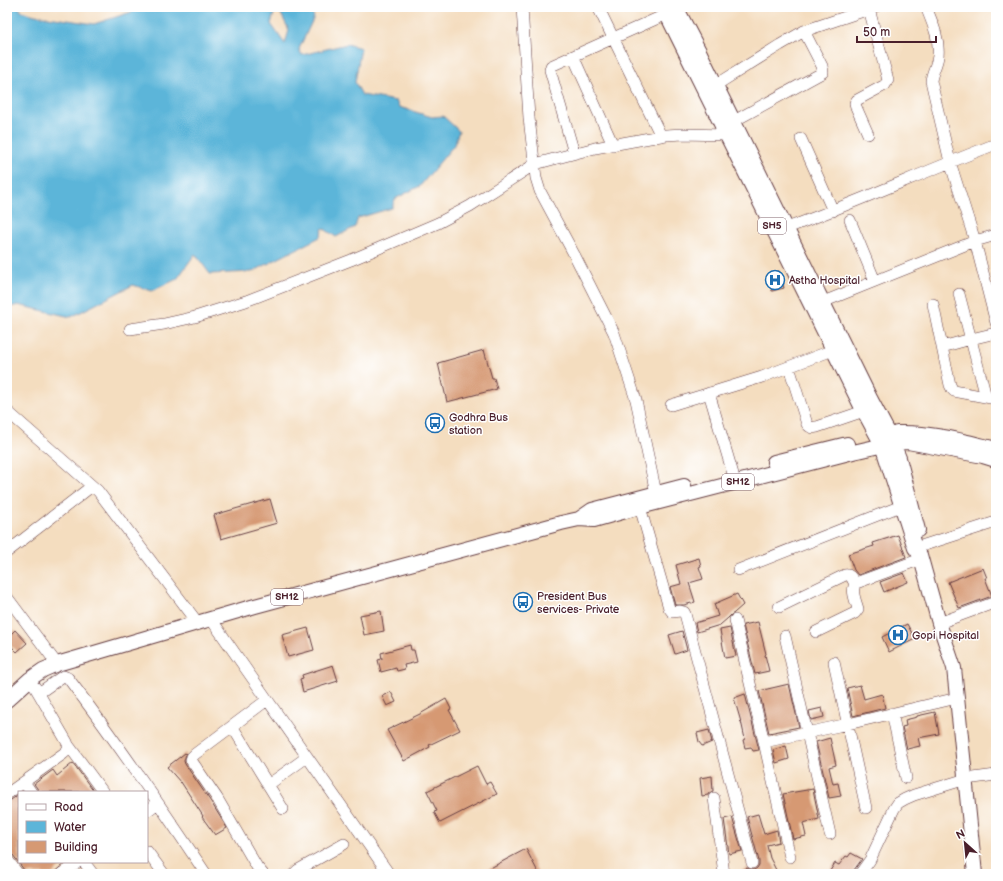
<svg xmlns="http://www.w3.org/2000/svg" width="1003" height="881" viewBox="0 0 1003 881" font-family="'Balsamiq Sans',sans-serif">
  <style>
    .water { fill: #5cb5d9; stroke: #536a82; fill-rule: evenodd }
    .building { fill: #d69973 }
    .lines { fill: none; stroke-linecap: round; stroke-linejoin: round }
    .minor-casing { stroke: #643c41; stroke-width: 12 }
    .major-casing { stroke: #643c41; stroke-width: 16 }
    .minor { stroke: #fff; stroke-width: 11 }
    .major { stroke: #fff; stroke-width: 14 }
    .labels { text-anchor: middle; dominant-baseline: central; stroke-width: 3; stroke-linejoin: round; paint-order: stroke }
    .shield { fill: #fff; stroke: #80626b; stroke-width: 1 }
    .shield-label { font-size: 10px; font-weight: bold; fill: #4a1f2b }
    .poi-label { font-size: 11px; fill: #4a1f2b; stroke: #fff; text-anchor: start }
  </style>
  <rect width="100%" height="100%" fill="#fff"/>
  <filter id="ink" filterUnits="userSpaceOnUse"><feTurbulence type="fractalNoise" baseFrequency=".025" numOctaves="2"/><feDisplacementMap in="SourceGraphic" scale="8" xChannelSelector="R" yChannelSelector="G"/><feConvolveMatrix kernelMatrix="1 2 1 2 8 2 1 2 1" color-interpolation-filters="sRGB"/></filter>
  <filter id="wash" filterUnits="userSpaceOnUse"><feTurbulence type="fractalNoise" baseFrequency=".012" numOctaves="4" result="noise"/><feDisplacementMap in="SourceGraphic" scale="16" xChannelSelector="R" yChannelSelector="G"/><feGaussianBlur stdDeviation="0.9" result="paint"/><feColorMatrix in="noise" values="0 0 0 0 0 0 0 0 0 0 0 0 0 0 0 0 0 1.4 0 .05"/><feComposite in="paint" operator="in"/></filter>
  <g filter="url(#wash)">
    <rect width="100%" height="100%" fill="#f4ddbf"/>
    <!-- water -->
    <path class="water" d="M7,7H19L21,11L35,15L94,24L147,7H169L172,8L173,7H309L314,17L299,49L302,55L347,44L361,48L355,82L362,95L396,101L399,107L432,117L443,116L459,131L454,145L420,186L395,199L392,208L358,218L355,227L336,237L323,228L320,237L252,272L210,274L195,254L177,279L152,291L133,285L71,317L18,305L7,308ZM275,10L280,12L289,30L285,44L271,24Z"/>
    <g id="blocks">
      <!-- building -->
      <path class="building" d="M779,271L784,288L772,291L767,275Z
        M484,350L492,378H494L497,389L447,402L438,363Z
        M270,499L277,523L221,539L214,515Z
        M898,535L906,557L858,575L854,570L848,554L874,546L873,543Z
        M699,558L701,566L699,567L703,579L689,583L695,602L684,605H675L670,587L681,584L676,565Z
        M983,568L987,578H985L992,596L959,608L948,582Z
        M904,573L908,582L884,592L880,582Z
        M737,594L743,605L734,613L731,615L728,618L720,625L697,632L695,623L718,616L714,604Z
        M381,611L384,631L364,635L360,615Z
        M758,622L766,654L765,655L769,671L755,674L743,625Z
        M907,624L915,639L889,652L882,637Z
        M308,628L314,650L288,657L282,635Z
        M730,628L736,656L725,658L720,630Z
        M15,630L27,643L17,652L7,642V638Z
        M682,631L687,650L675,654L669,635Z
        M410,645L411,650H414L417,662L404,665L405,669L397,671L396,668L381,672L378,660L382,659L381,653Z
        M333,665L338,681L303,692L300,679L303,678L302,675Z
        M789,684L799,727L769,733L759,691Z
        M860,685L864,699L882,694L885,708L853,716L847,688Z
        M391,692L396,702L387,706L382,696Z
        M745,694L759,750L753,751L751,747L745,748L743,740L745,739L741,721V722L734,698Z
        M446,699L451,709L449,710L460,730L429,745L430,747L404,761L387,730L420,714Z
        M822,708L824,717L811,720L809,711Z
        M935,712L939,734L918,738L920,746L907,749L902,727L906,726L905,720L917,717V716Z
        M709,730L712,742L702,746L699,742L697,733Z
        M830,738L836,765L829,767L833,784L838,783L841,796L829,798L816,742Z
        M786,746L789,759L776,763L773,750Z
        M185,753L186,754L184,761L185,764L211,802L227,828L215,835L202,817L203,816L181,782V783L167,767Z
        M73,763L94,792H38L37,788L34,784L53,770L57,776Z
        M477,766L486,784L490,782L497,794L440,823L434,812L437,811L427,791Z
        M712,776L713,791L709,793L708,795L702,796L700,778Z
        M813,789L819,819L803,823L806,836L793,839L783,794Z
        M19,794V862H66L52,874H25L24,870L13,855L10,853L7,852V801L11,800Z
        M758,814L764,834L777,830L779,842L767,845V846L770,858L776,870L767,874H735L747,868L751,870H754L757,868L759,865V861L747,817Z
        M732,817L742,851L729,854L724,819Z
        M526,849L539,874H479Z
        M851,853L862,859L854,870L853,874H828L835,863L839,865L846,856L848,857Z"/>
    </g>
  </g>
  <g filter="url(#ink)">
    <use href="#blocks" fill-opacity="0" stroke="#643c41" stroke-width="1"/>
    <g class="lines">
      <!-- minor casing -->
      <g class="minor-casing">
        <path id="minor" d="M522,7L529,118L536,178L540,191L575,256L614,333L636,400L656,493
          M598,7L661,136
          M926,7C932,22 940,39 938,56C937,65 932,72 931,81L950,162L975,241L996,323
          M573,56L613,145
          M716,85L780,45L804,31L875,7
          M734,121L820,74L823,72L822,66L804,31
          M868,134L856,107L855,103L857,100L885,85L888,80L869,9
          M801,139L833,211
          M574,153L550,70L551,66L667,14
          M850,220L875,281
          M787,228C857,202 926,171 996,144
          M959,294L986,397
          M823,302L975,241L996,235
          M933,304L950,385L952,389L954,391L996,399
          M130,329L164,324L195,317L246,301L351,260L438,223L470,206L535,164L595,148L666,135L683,134L727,135
          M942,347L971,339L996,333
          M789,367L807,424C810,428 812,428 817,427L864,411
          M709,393L733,474
          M671,405L762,377L833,350
          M7,411L98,491L198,623
          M640,507L669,608L672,612L680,611L684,612L685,614L752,863
          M915,548L996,522
          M7,552L92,486
          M738,570L901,506
          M7,597L57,664
          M779,607L845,575C851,574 852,579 855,584
          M211,619L389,874
          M735,620L764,742L790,857
          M939,623L996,602
          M816,632L855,613L858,609C856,601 850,590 856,583L921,559
          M785,636L830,834
          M834,662L866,808
          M39,693L63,676L66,677L68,678C117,742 162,808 206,874
          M892,713L906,778
          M232,726L283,809
          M764,742L848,724L957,698
          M69,746L103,792
          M24,782L31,792
          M268,785L307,757
          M7,794L63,754C68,750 70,748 67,742L35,687
          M714,798L724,874
          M147,811L158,803
          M147,851L164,874
          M7,859L18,874
          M84,862L93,874
          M62,874L78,862
          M263,874L257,867L217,798L191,760L192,757L195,754L267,700
          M294,874L298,870L344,844
          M860,874L870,860L894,809L898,803L905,799L914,795L966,779L996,775"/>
      </g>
      <!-- major casing -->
      <g class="major-casing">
        <path id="major" d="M663,7L860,404L882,445L915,548L920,555L939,623L954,668L975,874
          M676,7L699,51L871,400L889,434L899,458L918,530
          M897,433C930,432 964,441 996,449
          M774,462L847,444
          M579,519L592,510L684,486
          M7,700L30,679L43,670L57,664L255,606L561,523L579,519L594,520L640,507L853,452L893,443L908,442L983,456L996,460"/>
      </g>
      <!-- minor -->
      <use href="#minor" class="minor"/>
      <!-- major -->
      <use href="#major" class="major"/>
    </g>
  </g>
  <!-- icons -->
  <defs>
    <g id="hospital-ring" transform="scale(1)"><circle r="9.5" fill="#fff" stroke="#1f6fb2" stroke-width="1.5"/><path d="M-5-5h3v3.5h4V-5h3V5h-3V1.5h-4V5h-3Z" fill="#1f6fb2"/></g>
    <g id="bus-ring" transform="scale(1)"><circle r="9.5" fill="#fff" stroke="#1f6fb2" stroke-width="1.5"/><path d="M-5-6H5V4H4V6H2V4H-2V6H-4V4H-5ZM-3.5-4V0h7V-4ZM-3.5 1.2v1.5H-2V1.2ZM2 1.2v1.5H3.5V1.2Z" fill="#1f6fb2"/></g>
  </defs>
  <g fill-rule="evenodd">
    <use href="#hospital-ring" x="775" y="280"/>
    <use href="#bus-ring" x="435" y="423"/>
    <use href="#bus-ring" x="523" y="602"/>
    <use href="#hospital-ring" x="898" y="635"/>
  </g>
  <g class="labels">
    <!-- shield labels -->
    <g class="shield">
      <rect x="758" y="218" width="28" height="16" rx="3"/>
      <rect x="722" y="474" width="32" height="16" rx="3"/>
      <rect x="271" y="589" width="32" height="16" rx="3"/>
    </g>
    <g class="shield-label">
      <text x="772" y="226">SH5</text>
      <text x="738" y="482">SH12</text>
      <text x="287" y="597">SH12</text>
    </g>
    <!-- poi labels -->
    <g class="poi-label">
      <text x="789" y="280">Astha Hospital</text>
      <text x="449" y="417">Godhra Bus<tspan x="449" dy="13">station</tspan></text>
      <text x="537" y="596">President Bus<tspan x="537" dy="13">services- Private</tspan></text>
      <text x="912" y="635">Gopi Hospital</text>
    </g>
  </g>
  <!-- margin -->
  <rect width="1003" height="881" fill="none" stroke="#fff" stroke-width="24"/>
  <!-- legend -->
  <rect x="18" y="791" width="130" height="72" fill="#ffffff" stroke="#b7a5aa"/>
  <rect x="26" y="804" width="20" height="6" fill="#ffffff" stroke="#b7a5aa"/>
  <text x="54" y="811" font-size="12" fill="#4a1f2b">Road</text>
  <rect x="26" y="821" width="20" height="12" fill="#5cb5d9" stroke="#b7a5aa"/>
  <text x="54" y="831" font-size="12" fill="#4a1f2b">Water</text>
  <rect x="26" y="841" width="20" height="12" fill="#d69973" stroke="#b7a5aa"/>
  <text x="54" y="851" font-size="12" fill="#4a1f2b">Building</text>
  <!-- north arrow -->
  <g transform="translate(965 843) rotate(333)" stroke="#ffffff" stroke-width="3" paint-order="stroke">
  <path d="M0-3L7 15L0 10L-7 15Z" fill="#4a1f2b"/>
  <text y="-6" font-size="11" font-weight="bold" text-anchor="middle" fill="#4a1f2b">N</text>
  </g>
  <!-- scale -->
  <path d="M857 36v6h79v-6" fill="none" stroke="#4a1f2b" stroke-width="2"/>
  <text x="863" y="36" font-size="12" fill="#4a1f2b" stroke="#ffffff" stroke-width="3" paint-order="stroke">50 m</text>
</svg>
